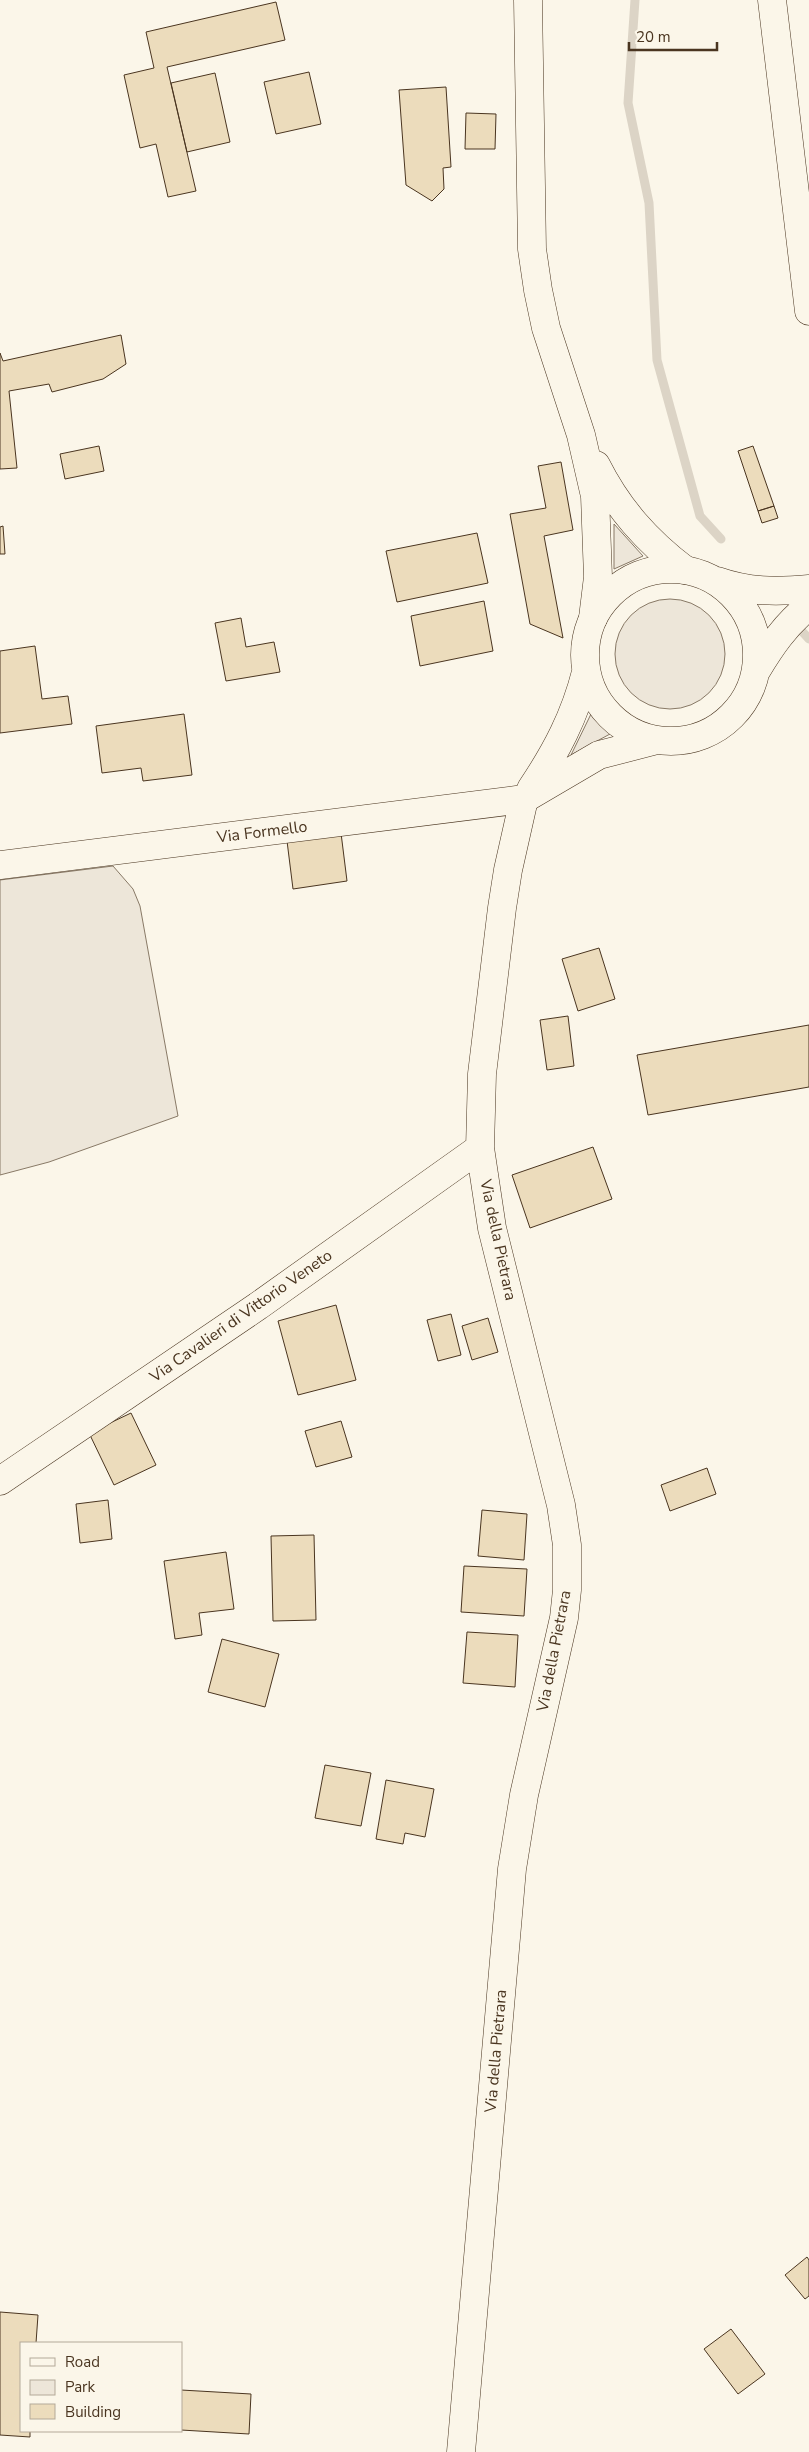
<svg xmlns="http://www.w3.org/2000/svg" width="809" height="2452" viewBox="0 0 809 2452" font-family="'Nunito Sans',sans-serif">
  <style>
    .green { fill: #ede6d9; stroke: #887966 }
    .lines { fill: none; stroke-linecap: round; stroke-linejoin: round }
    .stream { stroke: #dcd4c6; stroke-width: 9 }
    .building { fill: #ecdcbc; stroke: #4a3520 }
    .minor-casing { stroke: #4a3520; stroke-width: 29 }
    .major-casing { stroke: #4a3520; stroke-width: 29 }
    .minor { stroke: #fbf6e9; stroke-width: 28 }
    .major { stroke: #fbf6e9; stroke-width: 28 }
    .labels { text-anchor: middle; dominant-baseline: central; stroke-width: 4; stroke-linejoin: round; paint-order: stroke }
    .street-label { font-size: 16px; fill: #4a3520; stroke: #fbf6e9 }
  </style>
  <rect width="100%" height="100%" fill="#fbf6e9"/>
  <!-- green -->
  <path class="green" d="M614,524L643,556L614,569Z
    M615 654a55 55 0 1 1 110 0a55 55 0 1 1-110 0Z
    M591,714L610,734L571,755Z
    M113,866L133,889L140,906L178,1116L49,1162L0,1175V880Z"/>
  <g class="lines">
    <!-- stream -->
    <path class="stream" d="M635,0L628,103L649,203L657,360L700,516L721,539
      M798,627L809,639"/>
  </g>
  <!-- building -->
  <path class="building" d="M276,2L285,40L167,67L196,191L168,197L156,144L140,148L124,75L154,68L146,32Z
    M309,72L321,124L276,134L264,82Z
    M215,73L230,142L187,152L171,83Z
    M446,87L451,167L443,168L444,189L432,201L406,185L399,90Z
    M466,113L496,114L495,149H465Z
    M121,335L126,364L103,379L52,392L49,384L9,391L17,468L0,469V353L3,361Z
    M99,446L104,471L65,479L60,454Z
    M753,446L774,506L758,511L738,451Z
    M561,462L573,530L544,536L563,638L530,624L510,514L546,508L538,466Z
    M774,506L778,518L762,523L758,511Z
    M3,526L5,554H0V527Z
    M477,533L488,583L397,602L386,551Z
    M484,601L493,651L420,666L411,616Z
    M241,618L246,647L274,642L280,672L226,681L215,623Z
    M35,646L42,699L68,696L72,724L0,733V651Z
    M184,714L192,775L143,781L141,768L102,773L96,726Z
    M341,833L347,881L293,889L287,841Z
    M599,948L615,999L578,1011L562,959Z
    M568,1016L574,1066L547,1070L540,1020Z
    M809,1025V1087L648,1115L637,1055Z
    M593,1147L612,1199L530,1228L512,1175Z
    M336,1305L356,1380L298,1395L278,1321Z
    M451,1314L461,1355L438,1361L427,1320Z
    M488,1318L498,1352L472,1360L462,1326Z
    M131,1413L156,1465L114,1485L89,1433Z
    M341,1421L352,1457L316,1467L305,1431Z
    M707,1468L716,1494L670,1511L661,1485Z
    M108,1500L112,1539L80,1543L76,1504Z
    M482,1510L527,1514L524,1560L478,1556Z
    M314,1535L316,1620L273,1621L271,1536Z
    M226,1552L234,1609L199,1613L202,1635L175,1639L164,1561Z
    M464,1566L527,1569L524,1616L461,1612Z
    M467,1632L518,1635L515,1687L463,1683Z
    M222,1639L279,1654L265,1707L208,1692Z
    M325,1765L371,1773L361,1826L315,1818Z
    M386,1780L434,1789L425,1837L405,1833L403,1844L376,1839Z
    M807,2257L809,2260V2296L805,2299L785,2275Z
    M0,2312L38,2315L36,2343H21V2431H30V2437L0,2435Z
    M731,2329L765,2374L738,2394L704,2349Z
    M181,2390L251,2394L249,2434L181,2430Z"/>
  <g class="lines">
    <!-- minor casing -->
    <g class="minor-casing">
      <path id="minor" d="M528,0L532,249L538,290L546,328L581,435L595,496L598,577L593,618
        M772,0L809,311
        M596,465C618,509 647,541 685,570
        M0,1481L258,1306L480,1148
        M461,2452L512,1869L524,1795L564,1618L567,1590V1545L561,1505L492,1228L480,1148L482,1074L502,908L508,870L524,799"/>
    </g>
    <!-- major casing -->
    <g class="major-casing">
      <path id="major" d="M585 655a86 86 0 1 1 172 0a86 86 0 1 1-172 0Z
        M717,581C748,592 776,592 809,589
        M756,671C771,646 786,624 809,606
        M531,789C556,752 575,716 586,672
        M0,865L524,799L599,755L657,740"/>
    </g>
    <!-- minor -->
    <use href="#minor" class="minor"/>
    <!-- major -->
    <use href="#major" class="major"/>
  </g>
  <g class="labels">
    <!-- street labels -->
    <g class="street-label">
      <text transform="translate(262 832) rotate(-7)">Via Formello</text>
      <text transform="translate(498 1240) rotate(78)">Via della Pietrara</text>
      <text transform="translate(241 1316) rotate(-35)">Via Cavalieri di Vittorio Veneto</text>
      <text transform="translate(554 1651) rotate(-79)">Via della Pietrara</text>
      <text transform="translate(496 2051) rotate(-85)">Via della Pietrara</text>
    </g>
  </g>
  <!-- legend -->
  <rect x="20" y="2342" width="162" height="90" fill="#fbf6e9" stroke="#b4a999"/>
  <rect x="30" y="2358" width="25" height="8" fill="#fbf6e9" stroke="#b4a999"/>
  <text x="65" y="2367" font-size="15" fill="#4a3520">Road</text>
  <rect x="30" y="2380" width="25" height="15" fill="#ede6d9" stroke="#b4a999"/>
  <text x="65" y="2392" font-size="15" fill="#4a3520">Park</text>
  <rect x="30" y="2404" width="25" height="15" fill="#ecdcbc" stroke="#b4a999"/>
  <text x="65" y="2417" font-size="15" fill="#4a3520">Building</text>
  <!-- scale -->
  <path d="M629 42v8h88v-8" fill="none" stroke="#4a3520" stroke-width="2.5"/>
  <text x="636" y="42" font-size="15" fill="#4a3520" stroke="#fbf6e9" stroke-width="4" paint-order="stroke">20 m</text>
</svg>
